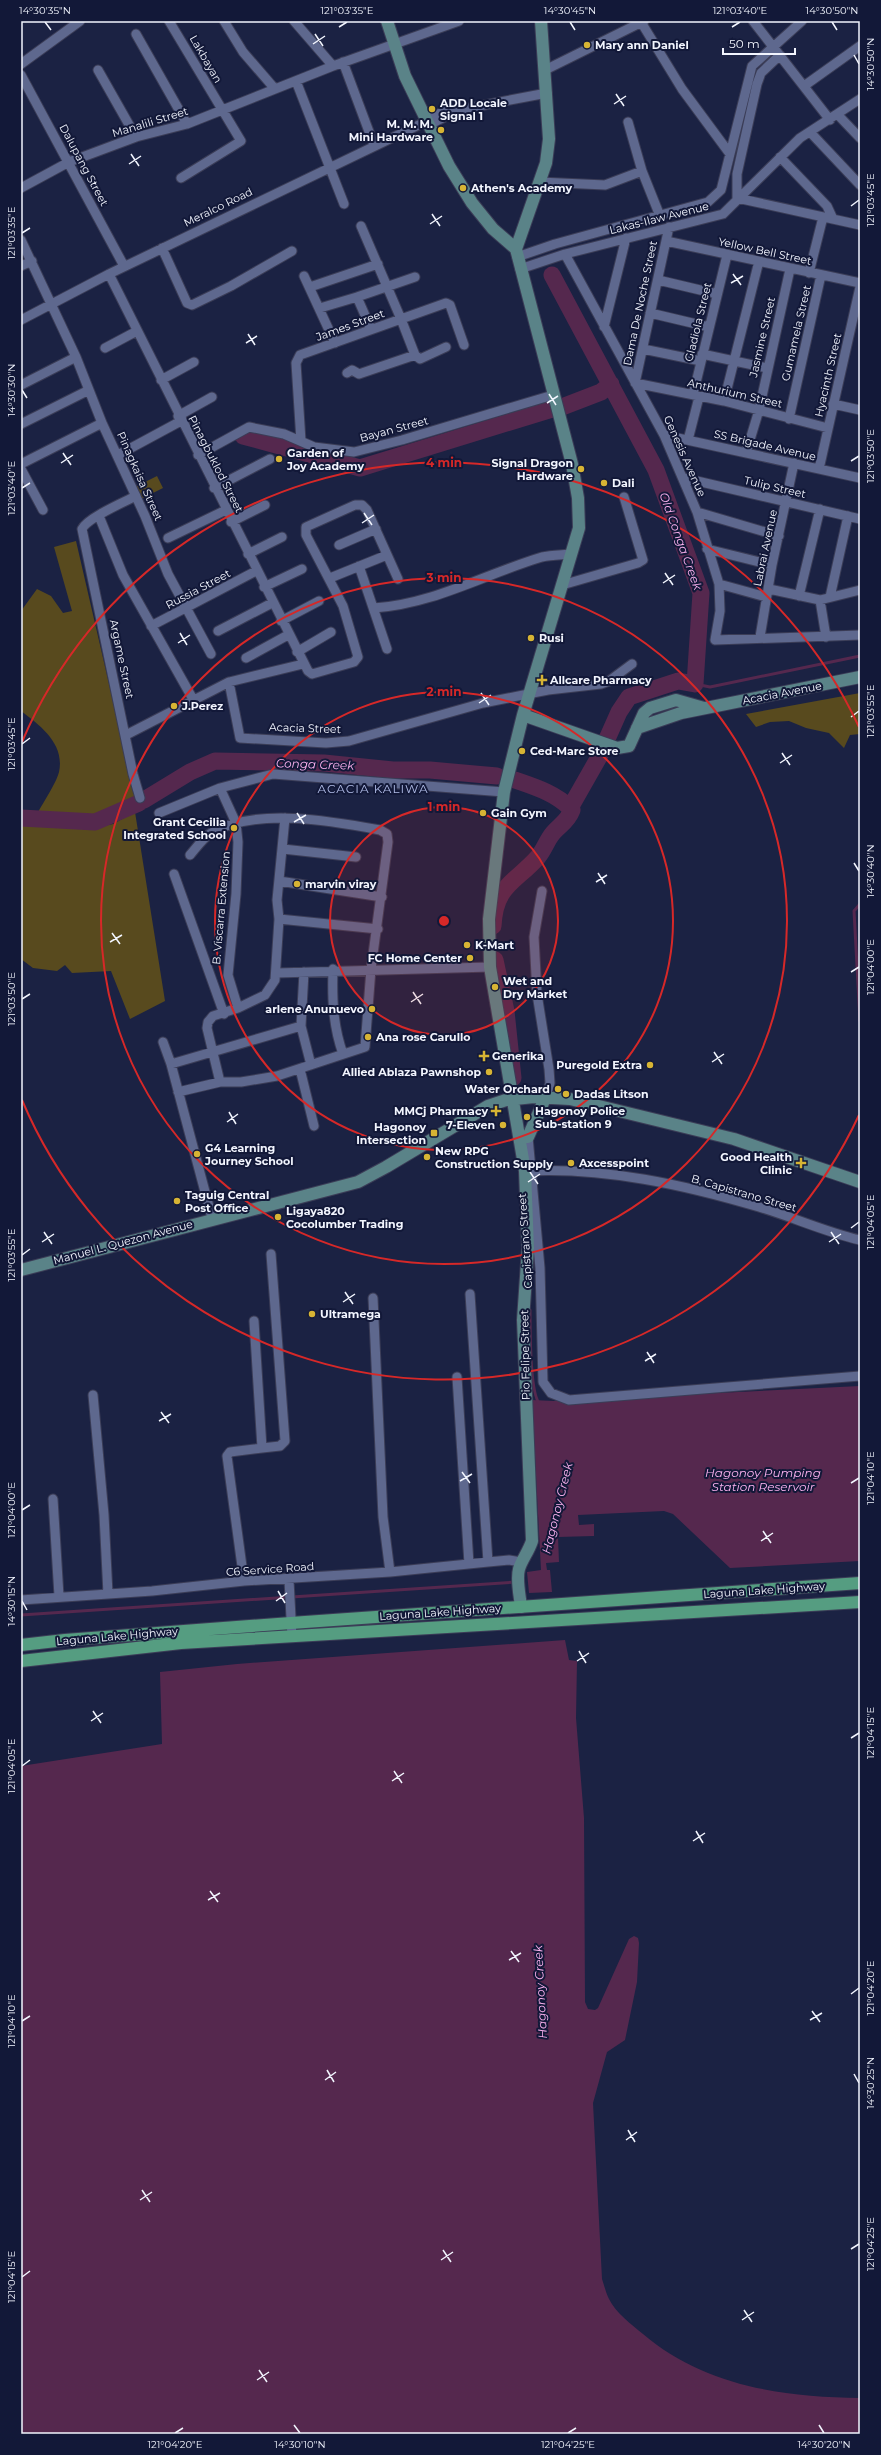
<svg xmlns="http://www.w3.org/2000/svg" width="881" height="2455" viewBox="0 0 881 2455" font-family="Montserrat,sans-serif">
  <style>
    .green { fill: #584a1e }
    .water { fill: #55284e }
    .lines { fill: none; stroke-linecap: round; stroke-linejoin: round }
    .stream { stroke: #55284e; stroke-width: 3 }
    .river { stroke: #55284e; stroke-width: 17 }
    .street-casing { stroke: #3b3d57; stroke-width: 11 }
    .secondary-casing { stroke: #3b3d57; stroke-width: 14 }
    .primary-casing { stroke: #3b3d57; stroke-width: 14 }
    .street { stroke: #5e688e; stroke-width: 9 }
    .secondary { stroke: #5a8388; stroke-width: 12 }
    .primary { stroke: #559d81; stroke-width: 12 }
    .ticks { fill: none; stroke: #f2f5fe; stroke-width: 1.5 }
    .ring { fill: none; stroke: #d62828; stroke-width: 2 }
    .poi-dot { fill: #d7b434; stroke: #121838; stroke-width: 1.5 }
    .labels { text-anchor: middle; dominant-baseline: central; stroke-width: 4; stroke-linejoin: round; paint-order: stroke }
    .poi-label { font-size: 11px; font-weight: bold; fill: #f2f5fe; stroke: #121838; text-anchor: start }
    .street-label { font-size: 11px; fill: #f2f5fe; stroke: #121838 }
    .water-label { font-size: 12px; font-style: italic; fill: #fdb2f0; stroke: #121838 }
    .neighbourhood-label { font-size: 12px; letter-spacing: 1px; fill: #b1bce7; stroke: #121838 }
    .centre { fill: #d62828; stroke: #121838; stroke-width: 2 }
    .ring-label { font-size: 12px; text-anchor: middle; font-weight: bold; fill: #d62828; stroke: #121838; stroke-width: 4; stroke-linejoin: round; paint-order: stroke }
    .neatline { fill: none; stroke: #f2f5fe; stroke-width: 1.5 }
    .ticks-label { font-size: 10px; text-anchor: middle; fill: #f2f5fe }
  </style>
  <rect width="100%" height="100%" fill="#1b2243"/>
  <!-- green -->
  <path class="green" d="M157,476L163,488L141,499L135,487Z
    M76,541L136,801L95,820L36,816C42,804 56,784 59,772C65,744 41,726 21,711V611L37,589L51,596L63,613L72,611L54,547Z
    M860,693V734L850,735L844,748L829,733L806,728L789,721L770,722L756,727L746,714Z
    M135,812L165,1001L130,1019L111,971L72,973L65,965L57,971L33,968L21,959V823L94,828L113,824Z"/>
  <!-- water -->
  <path class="water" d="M860,1386V1561L730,1568L673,1514L664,1511L578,1515L579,1525L594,1524V1536L558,1537L559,1562L546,1563L547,1570H550L552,1592L529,1593L527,1572L541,1570L532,1400L554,1401Z
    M565,1640L569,1660L577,1661L576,1718L584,1818L585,2002L588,2009L595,2010L598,2008L629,1939L634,1936L638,1938L639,1943L637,1982L625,2040L607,2052L593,2103L602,2279C604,2285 606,2293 609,2299C615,2312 632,2325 643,2334C704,2386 782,2397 860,2398V2434H21V1766L162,1744L160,1672L237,1664Z"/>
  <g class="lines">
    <!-- stream -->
    <path class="stream" d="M695,684L710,687L860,656
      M860,904L854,911L860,1021
      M530,1310C530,1326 530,1396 540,1404
      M21,1615L516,1582"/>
    <!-- river -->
    <path class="river" d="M552,275L656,470L701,593L695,684L678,681L629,697L619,712L599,757L570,808
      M562,407L601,392L611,384
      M243,436L360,468L552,409
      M515,780C535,787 555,793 570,808
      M144,800L190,772L215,761L324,763L393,770H430L497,776
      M21,818L95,822L139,803
      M493,926C495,885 515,883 538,857C544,850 547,840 553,833C560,825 568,821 572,810L570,808
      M495,960L506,1011L513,1078"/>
    <!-- street casing -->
    <g class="street-casing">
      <path id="street" d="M169,21L241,141L181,178
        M224,21L243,52L275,89
        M294,21L333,66
        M753,21L830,120
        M641,22L682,89L730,154
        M136,34L187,124
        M343,62L374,145
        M21,64L80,21
        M98,70L136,137
        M545,70L644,21
        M21,75L124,266
        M296,81L344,204
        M804,86L860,46
        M838,115L860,138
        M426,119L448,110H458L547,93
        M628,122L642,171L660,216
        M429,125L458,110
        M810,132L860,185
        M780,157L827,206L833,219
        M539,182L605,185L642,171
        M21,188L69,162L136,137L187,124L333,66L459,21
        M737,198V174L757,84L761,73L780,55
        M737,198L860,225
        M361,226L401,319L415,355L420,359L446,347
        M669,227L635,383L724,401L828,428
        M21,240L76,357L102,423L145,516L168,574L211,654
        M666,241L860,283
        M162,248L187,303L192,305L231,286L292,251
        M565,254L664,435L697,512L719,584L720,611L715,640L860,635
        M517,257L555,244L708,202L721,190L752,66L802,21
        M21,266L32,261
        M520,269L565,254L723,214L800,138L860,99
        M809,273L823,217
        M109,274L308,671L312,674L354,662L358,657L343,606L306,535V527L355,505H362L367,510L398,579
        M304,276L335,343
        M658,280L717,294
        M310,287L378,264
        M320,308L357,297
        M650,313L709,327
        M21,320L109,274L427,121
        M604,327L626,238
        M371,329L357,297L415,277
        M105,348L137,331
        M643,349L701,361
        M702,354L767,368
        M347,373L352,370L359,374L415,355
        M161,380L194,362
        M21,385L76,357
        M693,395L727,255
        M724,401L759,261
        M833,404L860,410
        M178,416L212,397
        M789,419L821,275
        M21,424L89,390
        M664,435L860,478
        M688,440L699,397
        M301,441L296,363L300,355L446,303L450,305L464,345
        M746,453L759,410L790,269
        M118,455L181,421
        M198,455L249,427L284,434L314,447L354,452L402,440L553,395
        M21,464L102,423
        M21,469L43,510
        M819,469L860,287
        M684,478L860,519
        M214,488L270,459
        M136,496C124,502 87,518 82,529L133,774L140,798
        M697,512L779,536
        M99,516L123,575L194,701
        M231,522L265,505
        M168,538L226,510
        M339,545L376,529
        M707,549L772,565
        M248,554L282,537
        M359,566L387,649
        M330,578L387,555
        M719,584L766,597
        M562,585L638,563L643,560L624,497
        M264,587L302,569
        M769,589L820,600L860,590
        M799,596L820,509
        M830,597L848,516
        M820,600L826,637
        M374,608C434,604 485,574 542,557C551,555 562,555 572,554
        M281,621L319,601
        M151,626L256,571
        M218,631L272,603
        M760,637L772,565L794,463
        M297,652L331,632
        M246,658L288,635
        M229,682L240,738L326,743L349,741L483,703L548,690L601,684L609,681L632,664
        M126,735L229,682L303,664
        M220,788L236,823L238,842L236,894L228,975L238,1008
        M159,813L220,788L273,774L504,792
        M283,849L356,857
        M174,874L224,1014
        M279,881L382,897
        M542,891L534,937L537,994L549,1069L550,1083L546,1096
        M279,919L378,929
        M333,969C332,999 333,1026 343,1054
        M304,972L301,1026L311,1065
        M277,973L490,967
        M163,1042L171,1064L212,1218
        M171,1064L301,1026
        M300,1069L314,1126
        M220,1082L207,1028L208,1022L213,1016L238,1008L265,995L275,980L279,919L277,900L285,818
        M178,1092L220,1082H241L277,1076L365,1047L371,969L388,842L387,834L380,830C332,821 255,807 211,833C203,838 196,848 190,855
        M528,1137L540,1268L543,1382L551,1393L569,1400L860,1376
        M527,1171C604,1167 685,1185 759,1207C793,1217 825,1232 860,1240
        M470,1294L488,1562
        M373,1298L383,1517L390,1572
        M457,1377L469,1564
        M93,1395L104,1515L108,1594
        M262,1448L280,1446L285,1441L271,1254
        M53,1499L59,1596
        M289,1580L292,1637
        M244,1581L227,1456L230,1452L262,1448L254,1321
        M21,1600L152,1591L244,1581L390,1572L488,1562L509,1560L521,1562"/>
    </g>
    <!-- secondary casing -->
    <g class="secondary-casing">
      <path id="secondary" d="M387,21L405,76L449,166L472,203L493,229L516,249
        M523,715L617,748L629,746L644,713L650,708L676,700L704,708
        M637,728L681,713L860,677
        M528,1137L546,1096
        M21,1270L358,1182L386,1167L488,1106L506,1100L534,1097L570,1099L734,1139L860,1182
        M521,1607C520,1596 516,1580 519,1569C522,1559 528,1553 532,1541L523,1320L528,1248L525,1171L490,967L489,919L504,792L523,715L579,528L578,498L572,464L516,249L546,163L549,139L541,21"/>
    </g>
    <!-- primary casing -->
    <g class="primary-casing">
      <path id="primary" d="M21,1645L65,1640L291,1623L860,1583
        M21,1661L181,1643L860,1602"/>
    </g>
    <!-- street -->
    <use href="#street" class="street"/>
    <!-- secondary -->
    <use href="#secondary" class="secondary"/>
    <!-- primary -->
    <use href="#primary" class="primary"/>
  </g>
  <!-- ticks -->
  <path class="ticks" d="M45,22L51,30M570,22L575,30M832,22L837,30M339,27L347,22M732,27L740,22M315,34L323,46M313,44L325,36M854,55L859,64M616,94L624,106M614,104L626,96M131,154L139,166M129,164L141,156M851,206L859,200M432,214L440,226M430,224L442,216M22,233L30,228M733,274L741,285M731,283L743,276M248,334L255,345M246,343L257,336M22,390L27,398M549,394L556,405M547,403L558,396M63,453L71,465M851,461L859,456M61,463L73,455M22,488L30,483M364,513L372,525M362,523L374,515M665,573L673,585M663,583L675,575M180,633L187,645M178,643L190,635M481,693L489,705M479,703L491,695M851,717L859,711M22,744L30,738M782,753L790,765M780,763L792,755M297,813L304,824M294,822L306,815M854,863L859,871M598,873L605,884M596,882L607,875M112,933L120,944M110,942L122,935M851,972L859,967M413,992L421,1004M22,999L30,994M411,1002L423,994M714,1052L722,1064M712,1062L724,1054M229,1112L236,1124M227,1122L238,1114M530,1172L538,1184M528,1182L540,1174M851,1228L859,1222M44,1232L52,1244M831,1232L839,1244M42,1242L54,1234M829,1242L841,1234M22,1255L30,1249M345,1292L353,1304M343,1302L355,1294M647,1352L654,1363M645,1361L656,1354M161,1412L169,1423M159,1421L171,1414M462,1472L470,1483M460,1481L472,1474M851,1483L859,1478M22,1510L30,1505M763,1531L771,1543M761,1541L773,1533M278,1591L285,1603M22,1601L27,1610M276,1601L287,1593M579,1651L586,1663M577,1661L589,1653M93,1711L101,1723M91,1721L103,1713M851,1738L859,1733M22,1766L30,1760M394,1771L402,1783M392,1781L404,1773M696,1831L703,1843M693,1841L705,1833M210,1891L218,1902M208,1900L220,1893M511,1951L519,1962M509,1960L521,1953M851,1994L859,1988M812,2011L820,2022M810,2020L822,2013M22,2021L30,2016M327,2070L334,2082M854,2074L859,2083M325,2080L336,2072M628,2130L635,2142M626,2140L637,2132M142,2190L150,2202M140,2200L152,2192M851,2249L859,2244M443,2250L451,2262M441,2260L453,2252M22,2277L30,2271M744,2310L752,2322M742,2320L754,2312M259,2370L267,2382M257,2380L269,2372M294,2425L300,2433M819,2425L824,2433M175,2433L183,2428M568,2433L576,2428"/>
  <!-- distance rings -->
  <circle cx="444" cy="921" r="114" fill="#d62828" fill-opacity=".12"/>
  <g class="ring">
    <circle cx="444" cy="921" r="114"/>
    <circle cx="444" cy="921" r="229"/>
    <circle cx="444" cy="921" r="343"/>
    <path d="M859 1115A458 458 0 0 1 22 1100M22 742A458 458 0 0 1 859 727"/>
  </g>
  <!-- markers -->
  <g class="poi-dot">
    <circle cx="587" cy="45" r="4"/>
    <circle cx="432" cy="109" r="4"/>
    <circle cx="441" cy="130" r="4"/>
    <circle cx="463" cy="188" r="4"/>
    <circle cx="279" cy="459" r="4"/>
    <circle cx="581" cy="469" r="4"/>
    <circle cx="604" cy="483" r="4"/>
    <circle cx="531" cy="638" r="4"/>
    <path d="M540 674h4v4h4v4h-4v4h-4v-4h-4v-4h4z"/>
    <circle cx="174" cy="706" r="4"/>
    <circle cx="522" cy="751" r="4"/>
    <circle cx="483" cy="813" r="4"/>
    <circle cx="234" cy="828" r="4"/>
    <circle cx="297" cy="884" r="4"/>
    <circle cx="467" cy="945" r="4"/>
    <circle cx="470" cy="958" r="4"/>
    <circle cx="495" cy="987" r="4"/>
    <circle cx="372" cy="1009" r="4"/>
    <circle cx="368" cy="1037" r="4"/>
    <path d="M482 1050h4v4h4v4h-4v4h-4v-4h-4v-4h4z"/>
    <circle cx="650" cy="1065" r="4"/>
    <circle cx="489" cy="1072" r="4"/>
    <circle cx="558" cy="1089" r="4"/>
    <circle cx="566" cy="1094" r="4"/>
    <path d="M494 1105h4v4h4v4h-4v4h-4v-4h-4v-4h4z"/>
    <circle cx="527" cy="1117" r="4"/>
    <circle cx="503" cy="1125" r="4"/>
    <rect x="430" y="1129" width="8" height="8" rx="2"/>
    <circle cx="197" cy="1154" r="4"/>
    <circle cx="427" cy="1157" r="4"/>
    <circle cx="571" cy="1163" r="4"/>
    <path d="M799 1157h4v4h4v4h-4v4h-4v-4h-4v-4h4z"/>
    <circle cx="177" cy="1201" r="4"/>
    <circle cx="278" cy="1217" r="4"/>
    <circle cx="312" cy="1314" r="4"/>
  </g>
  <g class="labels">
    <!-- poi labels -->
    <g class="poi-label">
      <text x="595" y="45">Mary ann Daniel</text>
      <text x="440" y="103">ADD Locale<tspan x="440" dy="13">Signal 1</tspan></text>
      <text x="433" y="124" text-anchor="end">M. M. M.<tspan x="433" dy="13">Mini Hardware</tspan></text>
      <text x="471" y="188">Athen's Academy</text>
      <text x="287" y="453">Garden of<tspan x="287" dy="13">Joy Academy</tspan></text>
      <text x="573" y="463" text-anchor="end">Signal Dragon<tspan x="573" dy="13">Hardware</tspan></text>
      <text x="612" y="483">Dali</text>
      <text x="539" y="638">Rusi</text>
      <text x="550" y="680">Allcare Pharmacy</text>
      <text x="182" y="706">J.Perez</text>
      <text x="530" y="751">Ced-Marc Store</text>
      <text x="491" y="813">Gain Gym</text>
      <text x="226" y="822" text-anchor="end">Grant Cecilia<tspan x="226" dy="13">Integrated School</tspan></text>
      <text x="305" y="884">marvin viray</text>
      <text x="475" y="945">K-Mart</text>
      <text x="462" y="958" text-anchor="end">FC Home Center</text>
      <text x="503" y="981">Wet and<tspan x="503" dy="13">Dry Market</tspan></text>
      <text x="364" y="1009" text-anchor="end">arlene Anunuevo</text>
      <text x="376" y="1037">Ana rose Carullo</text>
      <text x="492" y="1056">Generika</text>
      <text x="642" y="1065" text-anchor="end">Puregold Extra</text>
      <text x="481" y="1072" text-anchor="end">Allied Ablaza Pawnshop</text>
      <text x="550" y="1089" text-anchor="end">Water Orchard</text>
      <text x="574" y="1094">Dadas Litson</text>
      <text x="488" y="1111" text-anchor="end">MMCj Pharmacy</text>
      <text x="535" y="1111">Hagonoy Police<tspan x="535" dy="13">Sub-station 9</tspan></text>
      <text x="495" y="1125" text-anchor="end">7-Eleven</text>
      <text x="426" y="1127" text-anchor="end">Hagonoy<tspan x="426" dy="13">Intersection</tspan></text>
      <text x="205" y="1148">G4 Learning<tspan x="205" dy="13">Journey School</tspan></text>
      <text x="435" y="1151">New RPG<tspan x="435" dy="13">Construction Supply</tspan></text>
      <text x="792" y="1157" text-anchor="end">Good Health<tspan x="792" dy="13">Clinic</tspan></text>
      <text x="579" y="1163">Axcesspoint</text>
      <text x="185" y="1195">Taguig Central<tspan x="185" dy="13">Post Office</tspan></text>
      <text x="286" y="1211">Ligaya820<tspan x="286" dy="13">Cocolumber Trading</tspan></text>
      <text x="320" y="1314">Ultramega</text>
    </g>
    <!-- street labels -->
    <g class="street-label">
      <text transform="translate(206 59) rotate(60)">Lakbayan</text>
      <text transform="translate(150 122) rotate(-17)">Manalili Street</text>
      <text transform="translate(84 165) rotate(62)">Dalupang Street</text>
      <text transform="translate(218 207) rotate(-26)">Meralco Road</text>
      <text transform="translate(659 218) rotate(-14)">Lakas-Ilaw Avenue</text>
      <text transform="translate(765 251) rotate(12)">Yellow Bell Street</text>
      <text transform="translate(640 303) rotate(-78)">Dama De Noche Street</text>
      <text transform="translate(698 322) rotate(-76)">Gladiola Street</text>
      <text transform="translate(350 325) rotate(-20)">James Street</text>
      <text transform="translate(796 333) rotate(-77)">Gumamela Street</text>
      <text transform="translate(762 337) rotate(-77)">Jasmine Street</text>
      <text transform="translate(828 375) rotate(-77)">Hyacinth Street</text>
      <text transform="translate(735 393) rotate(13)">Anthurium Street</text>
      <text transform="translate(394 429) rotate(-15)">Bayan Street</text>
      <text transform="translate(765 445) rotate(13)">SS Brigade Avenue</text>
      <text transform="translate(685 456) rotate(66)">Genesis Avenue</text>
      <text transform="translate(216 464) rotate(63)">Pinagbuklod Street</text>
      <text transform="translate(140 476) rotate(66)">Pinagkaisa Street</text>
      <text transform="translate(775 487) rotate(13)">Tulip Street</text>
      <text transform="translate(765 548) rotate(-78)">Labrai Avenue</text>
      <text transform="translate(198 589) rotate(-28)">Russia Street</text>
      <text transform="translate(122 659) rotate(78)">Argame Street</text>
      <text transform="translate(782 693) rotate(-11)">Acacia Avenue</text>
      <text transform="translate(305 728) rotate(2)">Acacia Street</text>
      <text transform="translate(221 908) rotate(-85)">B. Viscarra Extension</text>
      <text transform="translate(744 1193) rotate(16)">B. Capistrano Street</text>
      <text transform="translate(525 1241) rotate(-94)">Capistrano Street</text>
      <text transform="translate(123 1242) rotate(-15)">Manuel L. Quezon Avenue</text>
      <text transform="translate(525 1355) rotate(-91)">Pio Felipe Street</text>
      <text transform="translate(270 1569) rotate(-4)">C6 Service Road</text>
      <text transform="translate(764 1590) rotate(-4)">Laguna Lake Highway</text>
      <text transform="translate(440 1612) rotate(-4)">Laguna Lake Highway</text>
      <text transform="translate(117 1636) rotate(-5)">Laguna Lake Highway</text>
    </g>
    <!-- water labels -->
    <g class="water-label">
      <text transform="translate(681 541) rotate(70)">Old Conga Creek</text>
      <text transform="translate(315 764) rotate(2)">Conga Creek</text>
      <text x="763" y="1472">Hagonoy Pumping<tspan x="763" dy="14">Station Reservoir</tspan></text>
      <text transform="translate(557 1508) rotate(-76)">Hagonoy Creek</text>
      <text transform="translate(540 1992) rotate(-93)">Hagonoy Creek</text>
    </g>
    <!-- neighbourhood labels -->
    <g class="neighbourhood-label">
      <text x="373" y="788">ACACIA KALIWA</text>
    </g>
  </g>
  <circle cx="444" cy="921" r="6" class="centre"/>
  <g class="ring-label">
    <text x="444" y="467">4 min</text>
    <text x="444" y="582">3 min</text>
    <text x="444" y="696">2 min</text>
    <text x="444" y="811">1 min</text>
  </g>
  <!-- border -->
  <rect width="881" height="2455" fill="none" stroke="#121838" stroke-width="44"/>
  <!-- scale -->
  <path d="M723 48v6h72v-6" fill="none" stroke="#f2f5fe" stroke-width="2"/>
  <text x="729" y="48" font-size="12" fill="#f2f5fe" stroke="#121838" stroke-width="3" paint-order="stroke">50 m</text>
  <rect x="22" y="22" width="837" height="2411" class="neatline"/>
  <g class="ticks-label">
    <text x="45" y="14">14°30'35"N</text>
    <text x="347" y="14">121°03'35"E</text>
    <text x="570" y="14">14°30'45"N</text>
    <text x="740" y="14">121°03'40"E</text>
    <text x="832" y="14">14°30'50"N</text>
    <text transform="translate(870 64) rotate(-90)" y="4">14°30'50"N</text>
    <text transform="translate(870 200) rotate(-90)" y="4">121°03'45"E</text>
    <text transform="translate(11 233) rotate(-90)" y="4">121°03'35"E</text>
    <text transform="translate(11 390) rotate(-90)" y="4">14°30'30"N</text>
    <text transform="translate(870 456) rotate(-90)" y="4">121°03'50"E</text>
    <text transform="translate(11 488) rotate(-90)" y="4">121°03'40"E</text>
    <text transform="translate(870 711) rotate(-90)" y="4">121°03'55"E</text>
    <text transform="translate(11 744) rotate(-90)" y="4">121°03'45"E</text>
    <text transform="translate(870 871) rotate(-90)" y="4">14°30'40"N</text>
    <text transform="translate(870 967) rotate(-90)" y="4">121°04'00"E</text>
    <text transform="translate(11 999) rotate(-90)" y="4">121°03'50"E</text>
    <text transform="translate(870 1222) rotate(-90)" y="4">121°04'05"E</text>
    <text transform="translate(11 1255) rotate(-90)" y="4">121°03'55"E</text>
    <text transform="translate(870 1478) rotate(-90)" y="4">121°04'10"E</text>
    <text transform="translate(11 1510) rotate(-90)" y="4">121°04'00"E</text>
    <text transform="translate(11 1601) rotate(-90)" y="4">14°30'15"N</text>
    <text transform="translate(870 1733) rotate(-90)" y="4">121°04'15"E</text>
    <text transform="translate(11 1766) rotate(-90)" y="4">121°04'05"E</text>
    <text transform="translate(870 1988) rotate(-90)" y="4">121°04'20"E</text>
    <text transform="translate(11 2021) rotate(-90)" y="4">121°04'10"E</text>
    <text transform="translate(870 2083) rotate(-90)" y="4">14°30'25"N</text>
    <text transform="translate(870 2244) rotate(-90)" y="4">121°04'25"E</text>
    <text transform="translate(11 2277) rotate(-90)" y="4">121°04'15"E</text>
    <text x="175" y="2448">121°04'20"E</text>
    <text x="300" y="2448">14°30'10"N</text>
    <text x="568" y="2448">121°04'25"E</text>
    <text x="824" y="2448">14°30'20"N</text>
  </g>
</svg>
